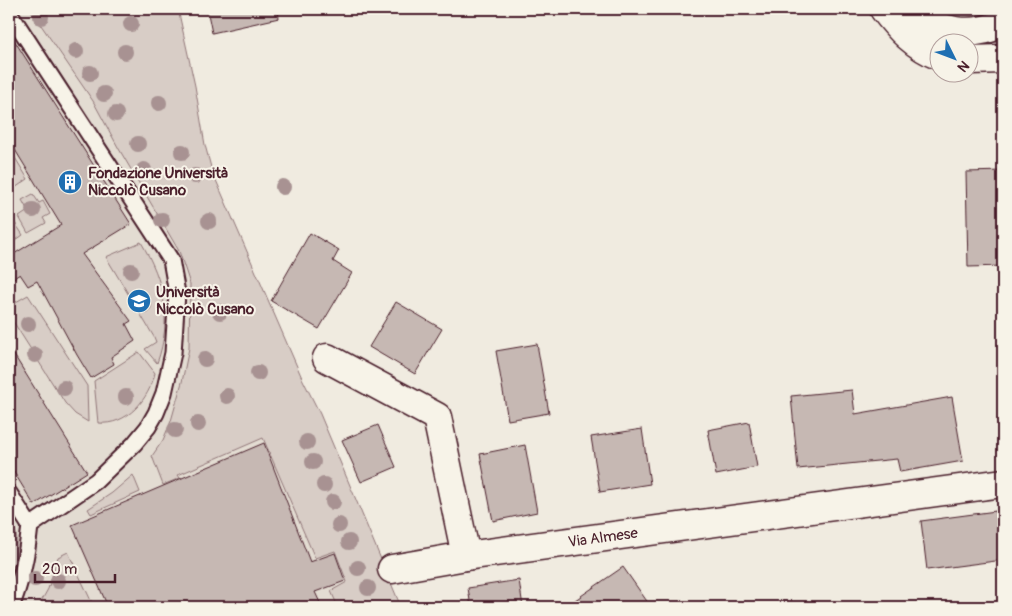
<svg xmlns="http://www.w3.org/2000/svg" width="1012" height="616" viewBox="0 0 1012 616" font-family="Pangolin,sans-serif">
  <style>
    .built { fill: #e3dcd2 }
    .green { fill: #d8cdc6; stroke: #917678 }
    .building { fill: #c6b8b3; stroke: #4a1f2b }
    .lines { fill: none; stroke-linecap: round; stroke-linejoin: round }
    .lane-casing { stroke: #4a1f2b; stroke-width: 19 }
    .street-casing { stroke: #4a1f2b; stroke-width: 31 }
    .secondary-casing { stroke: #4a1f2b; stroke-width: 31 }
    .lane { stroke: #f7f3e8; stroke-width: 15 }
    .street { stroke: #f7f3e8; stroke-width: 28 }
    .secondary { stroke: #f7f3e8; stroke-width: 28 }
    .tree { fill: #a89292 }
    .labels { text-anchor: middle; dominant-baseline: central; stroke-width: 4; stroke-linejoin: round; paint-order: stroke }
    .poi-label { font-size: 15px; font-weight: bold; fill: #4a1f2b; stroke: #f7f3e8; text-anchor: start }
    .street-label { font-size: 15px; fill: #4a1f2b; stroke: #f7f3e8 }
  </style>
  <rect width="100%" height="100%" fill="#f0ebe0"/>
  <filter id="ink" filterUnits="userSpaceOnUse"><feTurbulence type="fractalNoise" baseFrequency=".02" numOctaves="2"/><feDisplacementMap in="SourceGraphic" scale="10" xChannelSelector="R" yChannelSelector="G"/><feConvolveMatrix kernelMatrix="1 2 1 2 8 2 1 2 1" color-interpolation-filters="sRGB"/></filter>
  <g filter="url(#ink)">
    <!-- built -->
    <path class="built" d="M9,9H178L195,86L205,145L212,171L302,378L320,414L401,607H9Z"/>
    <!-- green -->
    <path class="green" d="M30,9H178L195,86L205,145L212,171L302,378L320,414L401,607H338L331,591L347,582L335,551L315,558L263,438L178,475L180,478L163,485L152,456L163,440L171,421L182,382L189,348L190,284L179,251L119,149L93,101Z
      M9,148L28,179L12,190L15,194L9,198Z
      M33,194L39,203L43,201L50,214L43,218L46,223L28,233L19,217L28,211L22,200Z
      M9,214L23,235L9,245Z
      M141,242C164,281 173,319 157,363L145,349L156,342L154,337L106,257Z
      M28,295L87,386L88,422L75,414L65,403L9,315V306Z
      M139,352L155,373C149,399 127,426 98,423L94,381Z
      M133,475L140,492L91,514L88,509L112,493Z
      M9,518C23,535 15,562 9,582Z
      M68,552L94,607H38L48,589L58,557Z"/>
    <!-- building -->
    <path class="building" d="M207,9H278L279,18L212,33Z
      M9,32L131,224L82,254L131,321L126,324L135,341L111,357L114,364L91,378L77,355L37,281L28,286L20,274L9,281V257L61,225L9,140Z
      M1003,171V266L968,267L966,172Z
      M310,233L339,250L333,261L352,273L319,329L271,301Z
      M396,302L442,329L415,374L369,347Z
      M537,344L549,413L508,420L496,351Z
      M9,347L87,472L34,505L9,464Z
      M852,390L855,414L952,397L963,461L900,472L897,459L798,469L791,396Z
      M749,422L757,467L716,475L708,430Z
      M378,425L396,467L361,482L342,440Z
      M642,429L650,484L600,492L591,437Z
      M264,443L310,562L335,553L345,581L315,592L322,607H108L72,525Z
      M525,445L537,512L493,521L480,454Z
      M996,511L998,532H1003V560L927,570L921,521Z
      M623,567L651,607H565Z
      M519,580L523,607H471L468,588Z"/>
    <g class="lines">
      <!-- lane casing -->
      <g class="lane-casing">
        <path id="lane" d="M9,21L13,18L171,260L177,293L173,353L164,393L156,413L148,427L134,444L96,481L30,526L9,493
          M11,607C22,580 27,555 30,526"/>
      </g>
      <!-- street casing -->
      <g class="street-casing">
        <g id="street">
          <path id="s1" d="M327,358L437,417L466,556L1003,483"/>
          <path d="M392,569L466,556"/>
        </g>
      </g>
      <!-- secondary casing -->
      <g class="secondary-casing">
        <path id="secondary" d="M884,9C899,29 915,46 940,56
          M914,9C938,34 972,38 1003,23
          M970,60L1003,59"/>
      </g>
      <!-- lane -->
      <use href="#lane" class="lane"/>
      <!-- street -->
      <use href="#street" class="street"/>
      <!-- secondary -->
      <use href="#secondary" class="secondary"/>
    </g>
    <!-- trees -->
    <g class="tree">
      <circle cx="41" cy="17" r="8"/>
      <circle cx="131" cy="24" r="8"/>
      <circle cx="76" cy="51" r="8"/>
      <circle cx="125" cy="52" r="8"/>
      <circle cx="90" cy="73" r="8"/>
      <circle cx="104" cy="94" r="8"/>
      <circle cx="159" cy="103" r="8"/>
      <circle cx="116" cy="114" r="8"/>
      <circle cx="138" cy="144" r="8"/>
      <circle cx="182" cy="152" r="8"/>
      <circle cx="144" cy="170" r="8"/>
      <circle cx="195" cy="176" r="8"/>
      <circle cx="283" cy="187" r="8"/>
      <circle cx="33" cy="210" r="8"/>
      <circle cx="162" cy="220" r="8"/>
      <circle cx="209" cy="221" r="8"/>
      <circle cx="131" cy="271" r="8"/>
      <circle cx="144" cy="305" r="8"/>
      <circle cx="220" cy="312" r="8"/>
      <circle cx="28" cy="324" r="8"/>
      <circle cx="35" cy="355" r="8"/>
      <circle cx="205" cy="359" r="8"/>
      <circle cx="258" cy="373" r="8"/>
      <circle cx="64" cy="388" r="8"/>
      <circle cx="227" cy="396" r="8"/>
      <circle cx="126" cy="397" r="8"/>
      <circle cx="198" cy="424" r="8"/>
      <circle cx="175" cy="430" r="8"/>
      <circle cx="307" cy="442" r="8"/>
      <circle cx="313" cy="462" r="8"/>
      <circle cx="324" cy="485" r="8"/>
      <circle cx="333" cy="502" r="8"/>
      <circle cx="339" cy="525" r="8"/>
      <circle cx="349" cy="542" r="8"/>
      <circle cx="358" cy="568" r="8"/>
      <circle cx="35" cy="579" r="8"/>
      <circle cx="58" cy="581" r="8"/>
      <circle cx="368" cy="588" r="8"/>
    </g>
  </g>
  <!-- icons -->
  <defs>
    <g id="building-disc" transform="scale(1.25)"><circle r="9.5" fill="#1f6fb2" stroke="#f7f3e8"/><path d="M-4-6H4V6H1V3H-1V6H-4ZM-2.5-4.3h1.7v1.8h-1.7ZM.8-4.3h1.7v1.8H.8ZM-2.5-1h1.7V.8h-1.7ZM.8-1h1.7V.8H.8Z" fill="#fff"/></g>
    <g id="university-disc" transform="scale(1.25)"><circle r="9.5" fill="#1f6fb2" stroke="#f7f3e8"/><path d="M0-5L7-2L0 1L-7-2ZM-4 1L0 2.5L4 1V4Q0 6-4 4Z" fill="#fff"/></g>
  </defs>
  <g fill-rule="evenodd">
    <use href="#building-disc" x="70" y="182"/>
    <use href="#university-disc" x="139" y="301"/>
  </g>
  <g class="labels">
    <!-- poi labels -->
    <g class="poi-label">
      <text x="88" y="173">Fondazione Università<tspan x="88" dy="17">Niccolò Cusano</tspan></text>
      <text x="156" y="292">Università<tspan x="156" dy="17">Niccolò Cusano</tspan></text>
    </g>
    <!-- street labels -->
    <g class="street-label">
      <text stroke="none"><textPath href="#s1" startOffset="405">Via Almese</textPath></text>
    </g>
  </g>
  <!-- margin -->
  <rect width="1012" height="616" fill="none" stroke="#f7f3e8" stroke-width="30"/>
  <rect x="15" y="15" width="982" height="586" fill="none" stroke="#4a1f2b" stroke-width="2" filter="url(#ink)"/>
  <!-- north arrow -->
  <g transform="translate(954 58) rotate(132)"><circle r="24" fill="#f7f3e8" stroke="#b29e9c"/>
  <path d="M0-4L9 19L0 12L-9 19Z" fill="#1f6fb2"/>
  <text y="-8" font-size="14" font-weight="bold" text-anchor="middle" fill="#4a1f2b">N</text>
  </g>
  <!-- scale -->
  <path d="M35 574v8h80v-8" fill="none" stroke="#4a1f2b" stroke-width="2.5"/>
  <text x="42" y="574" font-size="15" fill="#4a1f2b" stroke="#f7f3e8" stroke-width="4" paint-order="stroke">20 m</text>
</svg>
